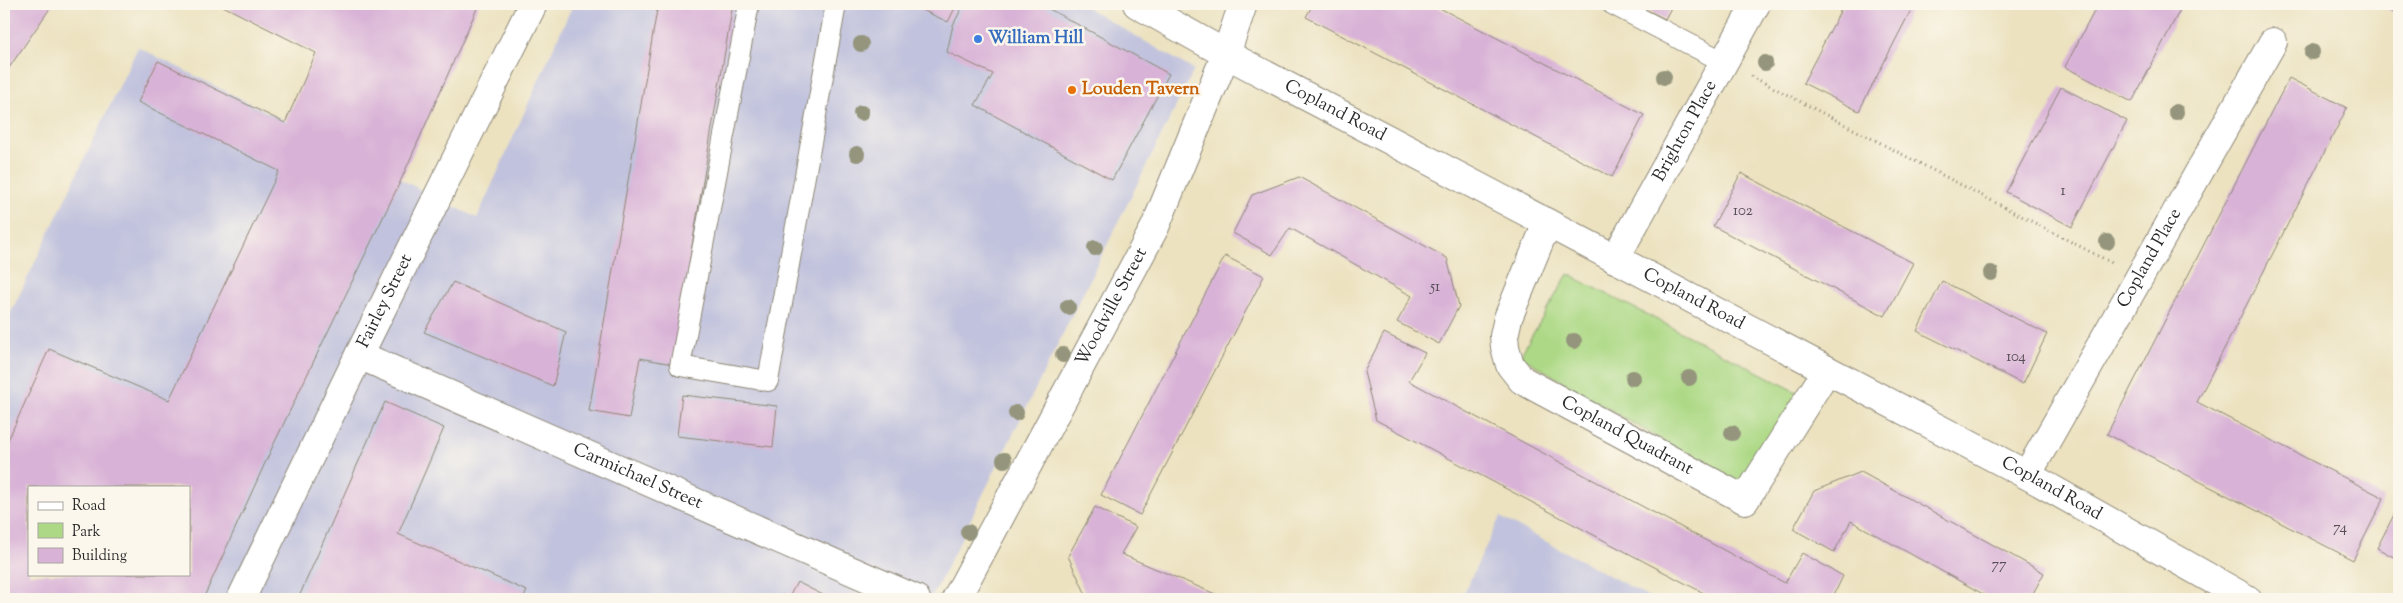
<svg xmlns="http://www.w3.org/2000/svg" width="2403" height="603" viewBox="0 0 2403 603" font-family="'Sorts Mill Goudy',serif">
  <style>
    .industrial { fill: #c1c2dd; fill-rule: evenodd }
    .green { fill: #add986; stroke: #6c8258 }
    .building { fill: #d9b3d7; fill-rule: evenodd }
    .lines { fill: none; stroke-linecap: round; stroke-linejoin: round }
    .service-casing { stroke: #8c8676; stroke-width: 22 }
    .minor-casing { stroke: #8c8676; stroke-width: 30 }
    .tertiary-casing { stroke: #8c8676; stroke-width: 30 }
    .path { stroke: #8c8676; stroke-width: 3; stroke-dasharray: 1 4; stroke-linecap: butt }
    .service { stroke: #fff; stroke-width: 20 }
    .minor { stroke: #fff; stroke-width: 28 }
    .tertiary { stroke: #fff; stroke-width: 28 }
    .tree { fill: #94957b }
    .shop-dot { fill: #3f7fe0; stroke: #fbf7ec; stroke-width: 2 }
    .food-dot { fill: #e8710a; stroke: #fbf7ec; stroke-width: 2 }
    .labels { text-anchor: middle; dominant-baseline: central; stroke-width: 5; stroke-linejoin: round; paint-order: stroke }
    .number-label { font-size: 15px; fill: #564d56 }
    .shop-label { font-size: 18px; font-weight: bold; fill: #366cbe; stroke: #fbf7ec; text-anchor: start }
    .food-label { font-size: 18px; font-weight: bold; fill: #c56008; stroke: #fbf7ec; text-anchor: start }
    .street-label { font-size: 18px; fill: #2b2b2b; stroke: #fbf7ec }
  </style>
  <rect width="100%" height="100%" fill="#fbf7ec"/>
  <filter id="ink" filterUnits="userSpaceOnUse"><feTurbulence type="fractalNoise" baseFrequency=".02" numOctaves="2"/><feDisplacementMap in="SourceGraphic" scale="10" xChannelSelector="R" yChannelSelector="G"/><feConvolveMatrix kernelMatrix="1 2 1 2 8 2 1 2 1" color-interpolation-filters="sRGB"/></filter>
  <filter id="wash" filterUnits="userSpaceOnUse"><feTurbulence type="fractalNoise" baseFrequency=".0096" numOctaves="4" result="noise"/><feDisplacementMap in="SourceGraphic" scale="20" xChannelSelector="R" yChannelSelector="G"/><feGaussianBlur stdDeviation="1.12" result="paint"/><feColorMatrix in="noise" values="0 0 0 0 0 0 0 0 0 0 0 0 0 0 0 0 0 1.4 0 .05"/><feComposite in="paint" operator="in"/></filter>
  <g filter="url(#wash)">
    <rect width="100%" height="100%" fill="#ece2c0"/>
    <!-- industrial -->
    <path class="industrial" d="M573,4H1081L1194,70L931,599H4V327L138,47L477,218ZM29,487H189V574H29Z
      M1500,517L1653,599H1461Z"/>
    <!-- green -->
    <path class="green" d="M1568,274L1799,393L1740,487L1520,356Z"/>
    <g id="blocks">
      <!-- building -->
      <path class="building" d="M4,4H53L4,75Z
        M219,4H479L401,180L271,450L203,599H4V449L49,349L169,400L279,171L138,102L158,61L285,123L316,53ZM29,487H189V574H29Z
        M658,4H733L672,364L640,358L629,418L589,411Z
        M923,4H957L948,22L920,9Z
        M964,4H1040L1169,74L1112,180L975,105L993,74L947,52L953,25Z
        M1313,4H1432L1644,115L1612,177L1306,17Z
        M1635,4H1673L1665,19Z
        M1844,4H1903L1912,8L1859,111L1803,83Z
        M2098,4H2183L2132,102L2065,67Z
        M2377,4H2399V15Z
        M2289,78L2347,108L2197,402L2384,498L2353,560L2107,434Z
        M2061,87L2127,121L2072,227L2006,192Z
        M1741,173L1913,263L1885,316L1713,226Z
        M1299,177L1447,258L1459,306L1439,344L1397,322L1412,296L1290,228L1272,255L1233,233L1252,195Z
        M1225,256L1264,276L1140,515L1101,495Z
        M1942,281L2047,334L2023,384L1917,331Z
        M453,282L566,332L553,386L424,332Z
        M1384,333L1425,353L1409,381L1785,583L1802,553L1843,576L1832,599H1715L1376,420L1364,372Z
        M682,395L777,406L773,447L677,436Z
        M385,402L444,428L398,534L527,591L523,599H298Z
        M1861,472L2044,573L2030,599H1992L1851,521L1834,552L1793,529L1814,491Z
        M2399,505V560L2377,548Z
        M1095,507L1136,527L1121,554L1227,599H1088L1068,556Z
        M797,582L831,599H788Z"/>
    </g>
  </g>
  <g filter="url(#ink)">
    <use href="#blocks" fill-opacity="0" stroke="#8c8676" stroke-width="1"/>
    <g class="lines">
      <!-- service casing -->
      <g class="service-casing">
        <path id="service" d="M749,4L680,366L768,381L836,4
          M1612,4L1724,62"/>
      </g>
      <!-- minor casing -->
      <g class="minor-casing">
        <g id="minor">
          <path id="s1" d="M1547,223L1508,318L1504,336L1505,347L1510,365L1522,380L1745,500L1827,370"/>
          <path id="s2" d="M1615,259L1756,4"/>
          <path id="s3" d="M359,355L916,599"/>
          <path id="s4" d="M2027,475L2273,42"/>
          <path id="s5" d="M241,599L359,355L533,4"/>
          <path id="s6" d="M956,599L1155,227L1226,54L1243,4"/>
        </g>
      </g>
      <!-- tertiary casing -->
      <g class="tertiary-casing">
        <g id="tertiary">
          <path id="s7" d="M1137,4L1226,54L2027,475L2247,599"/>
        </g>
      </g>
      <!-- path -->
      <path class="path" d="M1751,76L2112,263"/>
      <!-- service -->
      <use href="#service" class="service"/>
      <!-- minor -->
      <use href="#minor" class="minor"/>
      <!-- tertiary -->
      <use href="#tertiary" class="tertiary"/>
    </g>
    <!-- trees -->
    <g class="tree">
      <circle cx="861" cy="44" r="8"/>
      <circle cx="2312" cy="52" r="8"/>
      <circle cx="1765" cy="63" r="8"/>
      <circle cx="1664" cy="77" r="8"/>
      <circle cx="2176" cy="112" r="8"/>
      <circle cx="861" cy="113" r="8"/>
      <circle cx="857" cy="154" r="8"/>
      <circle cx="2107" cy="242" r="8"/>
      <circle cx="1095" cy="248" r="8"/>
      <circle cx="1991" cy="273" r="8"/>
      <circle cx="1068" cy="307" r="8"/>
      <circle cx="1574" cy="341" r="8"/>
      <circle cx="1063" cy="355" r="8"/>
      <circle cx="1633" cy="378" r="8"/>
      <circle cx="1689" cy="378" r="8"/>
      <circle cx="1016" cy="413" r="8"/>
      <circle cx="1732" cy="433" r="8"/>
      <circle cx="1004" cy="460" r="8"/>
      <circle cx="968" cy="532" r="8"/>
    </g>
  </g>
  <!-- markers -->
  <circle class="shop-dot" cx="978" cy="39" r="5"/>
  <circle class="food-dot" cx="1072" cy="90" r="5"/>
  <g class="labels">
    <!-- number labels -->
    <g class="number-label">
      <text x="2063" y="191">1</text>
      <text x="1743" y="211">102</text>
      <text x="1435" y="287">51</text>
      <text x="2016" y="357">104</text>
      <text x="2340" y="528">74</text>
      <text x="1999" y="565">77</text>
    </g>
    <!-- shop labels -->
    <g class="shop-label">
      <text x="988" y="39">William Hill</text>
    </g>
    <!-- food labels -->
    <g class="food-label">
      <text x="1082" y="90">Louden Tavern</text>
    </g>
    <!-- street labels -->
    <g class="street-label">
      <text stroke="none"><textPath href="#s7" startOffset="225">Copland Road</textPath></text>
      <text stroke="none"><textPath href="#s2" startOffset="146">Brighton Place</textPath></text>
      <text stroke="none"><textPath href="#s4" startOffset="249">Copland Place</textPath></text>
      <text stroke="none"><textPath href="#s7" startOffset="630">Copland Road</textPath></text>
      <text stroke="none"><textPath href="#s5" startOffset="331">Fairley Street</textPath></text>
      <text stroke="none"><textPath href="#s6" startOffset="331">Woodville Street</textPath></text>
      <text stroke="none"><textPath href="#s1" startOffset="289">Copland Quadrant</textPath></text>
      <text stroke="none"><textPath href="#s3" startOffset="304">Carmichael Street</textPath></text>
      <text stroke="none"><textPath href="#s7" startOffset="1035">Copland Road</textPath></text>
    </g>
  </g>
  <!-- margin -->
  <rect width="2403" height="603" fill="none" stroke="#fbf7ec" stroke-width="20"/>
  <!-- legend -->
  <rect x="28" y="486" width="162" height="90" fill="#fbf7ec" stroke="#a8a59f"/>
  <rect x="38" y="502" width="25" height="8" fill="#ffffff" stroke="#a8a59f"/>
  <text x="72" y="510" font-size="15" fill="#2b2b2b">Road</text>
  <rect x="38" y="523" width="25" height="15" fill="#add986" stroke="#a8a59f"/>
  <text x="72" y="536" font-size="15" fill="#2b2b2b">Park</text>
  <rect x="38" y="548" width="25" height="15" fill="#d9b3d7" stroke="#a8a59f"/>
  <text x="72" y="560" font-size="15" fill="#2b2b2b">Building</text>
</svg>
